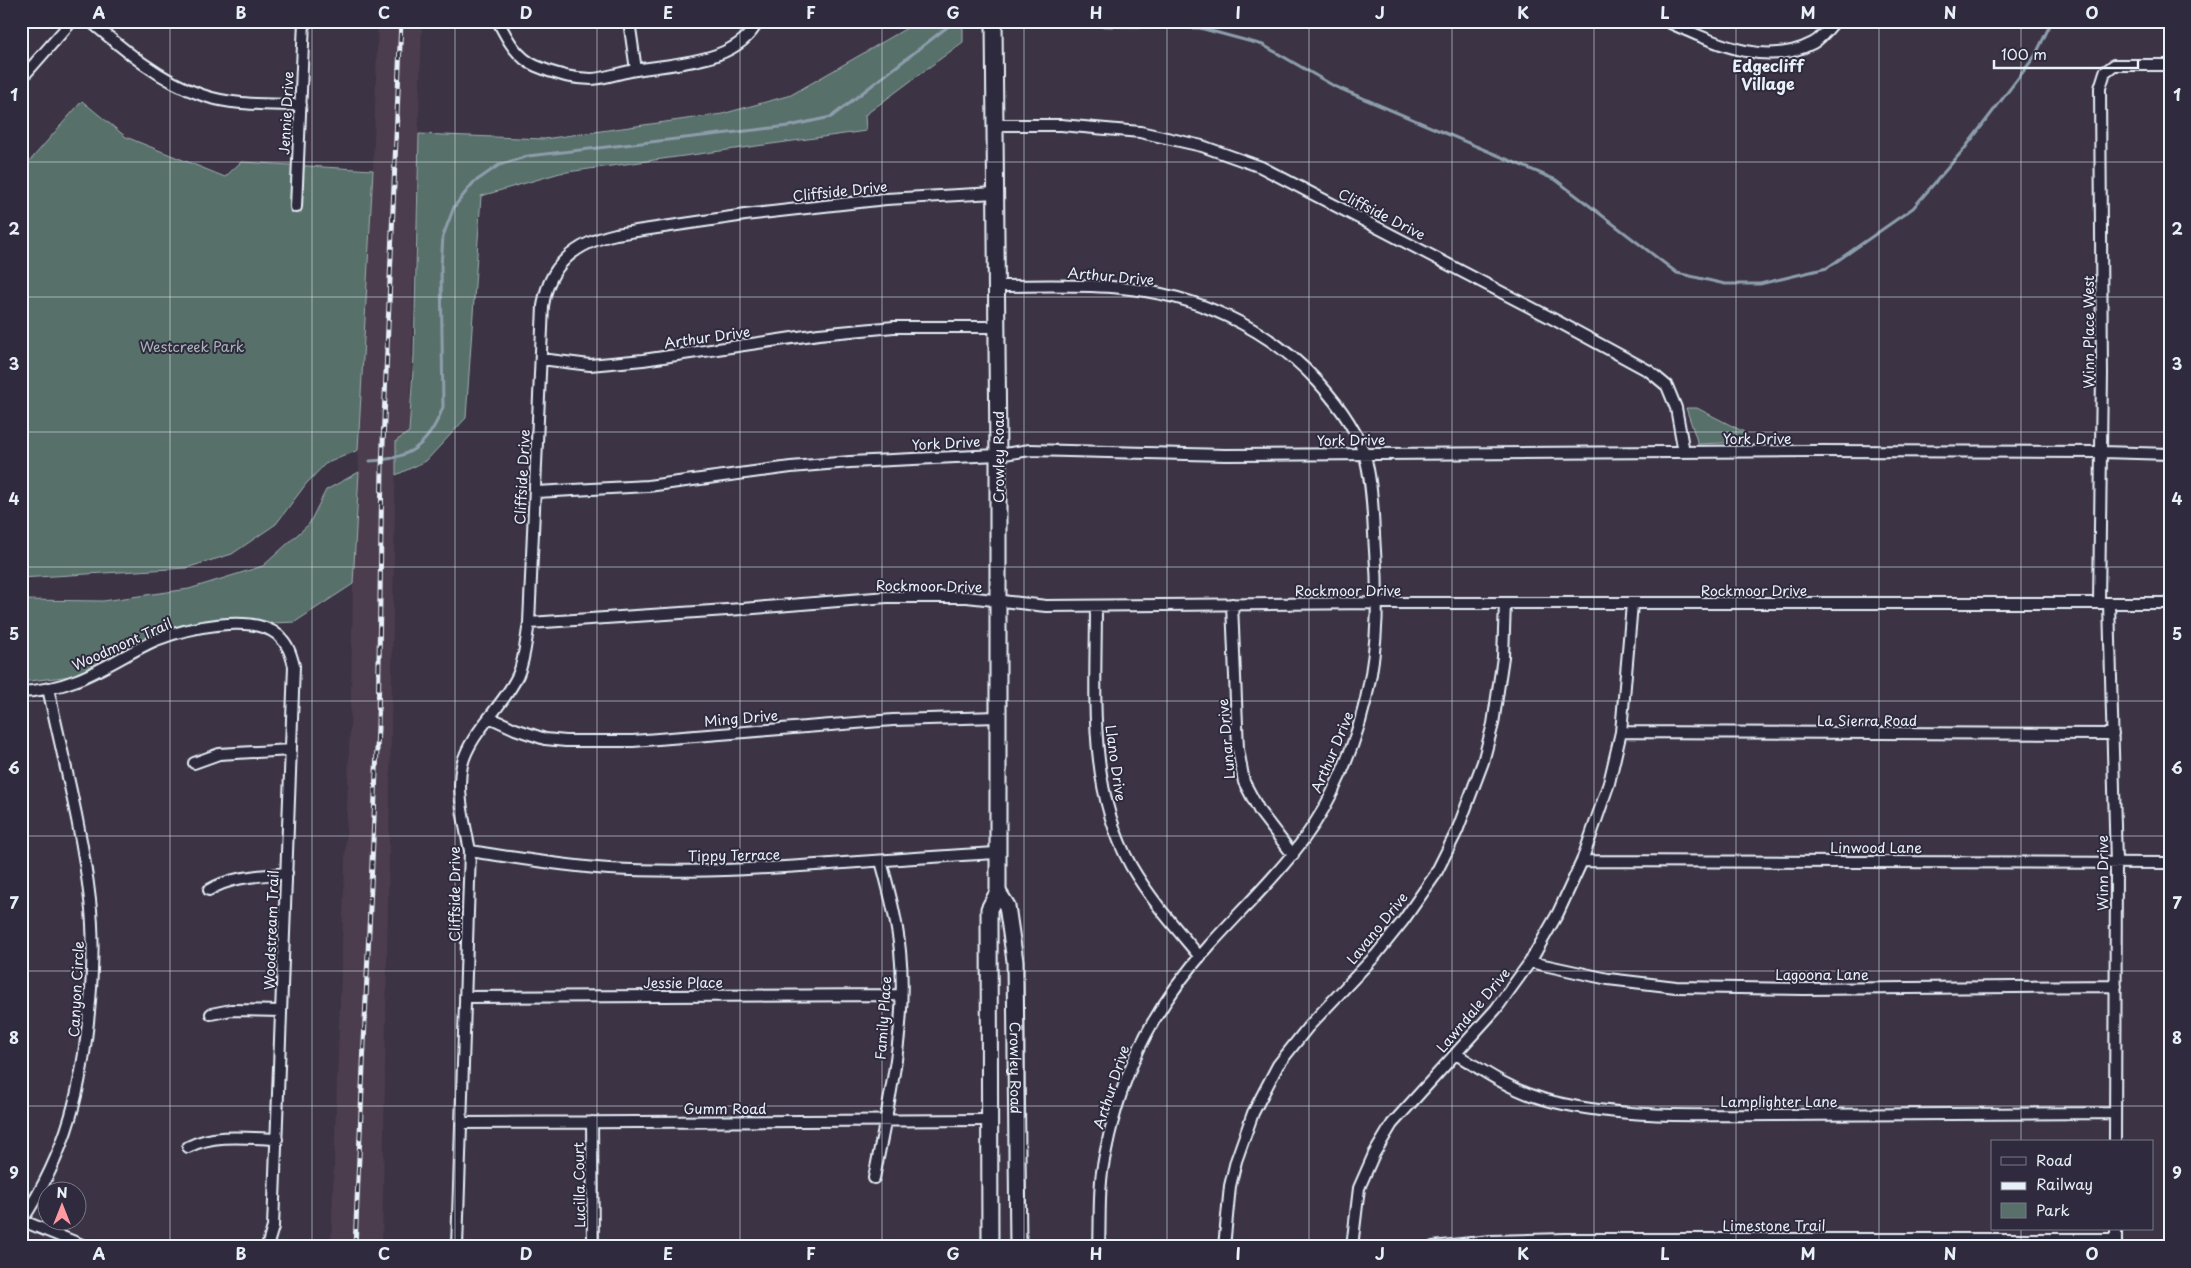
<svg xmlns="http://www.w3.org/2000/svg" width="2191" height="1268" viewBox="0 0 2191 1268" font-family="'Playpen Sans',sans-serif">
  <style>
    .built { fill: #4c3e4e }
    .green { fill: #596f6a; stroke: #a0b0b1 }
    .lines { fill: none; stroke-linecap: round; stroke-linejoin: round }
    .stream { stroke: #8c9eac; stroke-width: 3 }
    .street-casing { stroke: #e8f1f8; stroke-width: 14 }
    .secondary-casing { stroke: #e8f1f8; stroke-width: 19 }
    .street { stroke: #2f2a3d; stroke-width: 10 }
    .secondary { stroke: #2f2a3d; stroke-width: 15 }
    .rail-casing { stroke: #e8f1f8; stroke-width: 5 }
    .rail { stroke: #2f2a3d; stroke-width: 3; stroke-dasharray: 9; stroke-linecap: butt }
    .grid { fill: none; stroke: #e8f1f8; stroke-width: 1; stroke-opacity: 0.55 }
    .labels { text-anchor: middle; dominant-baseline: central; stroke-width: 4; stroke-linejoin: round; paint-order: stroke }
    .street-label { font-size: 14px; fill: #e8f1f8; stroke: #2f2a3d }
    .park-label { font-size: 14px; fill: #a8b6b8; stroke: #2f2a3d }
    .quarter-label { font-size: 16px; font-weight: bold; fill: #e8f1f8; stroke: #2f2a3d }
    .neatline { fill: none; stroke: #e8f1f8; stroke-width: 2 }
    .grid-label { font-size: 16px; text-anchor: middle; font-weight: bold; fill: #e8f1f8 }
  </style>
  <rect width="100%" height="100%" fill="#3c3345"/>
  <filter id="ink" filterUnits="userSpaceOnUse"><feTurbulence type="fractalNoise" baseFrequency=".02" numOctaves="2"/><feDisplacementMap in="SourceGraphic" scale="10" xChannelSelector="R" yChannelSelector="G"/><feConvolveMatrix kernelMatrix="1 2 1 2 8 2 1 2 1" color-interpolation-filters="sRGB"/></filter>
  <g filter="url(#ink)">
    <!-- built -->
    <path class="built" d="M378,21H422L409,432L396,441L382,1247H331L351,701L353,584L359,472L358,450L373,170Z"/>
    <!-- green -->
    <path class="green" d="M919,21H963V42L865,115L866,131L560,173L481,196L466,418L426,461L396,475V441L409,432L414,356L419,134L544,139L722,114L791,95Z
      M82,101L126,137L225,177L241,162L373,170L358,450L325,464L306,484L276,524L232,554L186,568L21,578V171Z
      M1686,408H1697L1744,432L1747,442L1698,444Z
      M359,472L353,584L295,622L171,628L128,649L89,674L21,682V600L103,601L189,589L263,566L309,524L326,490Z"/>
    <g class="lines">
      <!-- stream -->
      <path class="stream" d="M1043,21L1071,25L1200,28L1263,45L1334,86L1556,180L1677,273L1725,284H1760L1827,268L1913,208L1965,148L2035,56L2052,21
        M370,461C410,459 429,445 443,407L441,267L443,236L454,207L473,183L499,165L528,156L789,126L831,117L955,21"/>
      <!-- street casing -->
      <g class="street-casing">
        <path id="street" d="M90,21C123,49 160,81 202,95C233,106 268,104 301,105
          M498,21C507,39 517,58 536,66C554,74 573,79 592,79C606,78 622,72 636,70C676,63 738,63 758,21
          M629,21L636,70
          M1666,21C1711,41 1764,69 1813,43C1822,38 1829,28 1835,21
          M21,79L72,21
          M995,125H1061L1140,132L1202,146L1261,167L1555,320L1649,371L1667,386L1676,408L1684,452
          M296,207L304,21
          M996,286C1038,286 1080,284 1121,288C1194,294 1268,327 1318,382C1338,404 1358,430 1366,460C1373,489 1373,521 1375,551C1382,639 1371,714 1332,793C1302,854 1253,897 1209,946C1157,1004 1127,1060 1109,1136C1106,1151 1102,1166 1101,1181C1099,1203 1100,1225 1099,1247
          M541,359L590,365L643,360L819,334L894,327H997
          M536,492L648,486L791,467L850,462L998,455L1030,450L1225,455L1817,451L2102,452L2170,454
          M2099,603L2102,374L2100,88L2105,72L2114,65H2170
          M2109,603L2116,863L2115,1142
          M1232,604L1238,749L1244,782L1260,812L1293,855
          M1096,606C1096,693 1087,787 1131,866C1150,899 1176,928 1200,957
          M529,623L742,609L887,597H967L1046,606L1376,603H2170
          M21,692C40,691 59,687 77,680C105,669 129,652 156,640C186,628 252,613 278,635C288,644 291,654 294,666L273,1227L267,1247
          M491,718L515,729L545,739L566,741H633L893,720L998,717
          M1621,732L2113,734
          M194,763L219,754L291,750
          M470,851C516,858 563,866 609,869C739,876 869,859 998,853
          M1582,861L2170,863
          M209,890C232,876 260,876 287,873
          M1530,962L1608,979L1676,987L1804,989L2116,986
          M465,997L900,995
          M211,1014L231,1010L281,1011
          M1456,1054C1483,1071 1511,1090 1543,1099C1612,1119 1703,1115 1775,1115C1889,1115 2002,1114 2115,1113
          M592,1122L593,1247
          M461,1123L989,1120
          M188,1147C215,1133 247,1138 277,1139
          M874,1178C888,1107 908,1023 900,951C897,920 889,890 881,861
          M23,1221L87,1247
          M21,1222C68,1151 83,1086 90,1001C93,967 94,934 90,900C82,829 63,758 48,688
          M2116,1229V1247
          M457,1247L470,851C465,824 456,793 462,765C470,732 504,706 518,675C525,659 526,639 529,623L543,306C549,264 576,243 616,234L745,215L886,199L995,193
          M1224,1247L1230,1186L1236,1161L1253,1113L1278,1065L1308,1027L1375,956L1403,921L1435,875L1457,831L1483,762L1493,724L1503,657L1505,603
          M1352,1247L1359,1188L1374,1154L1392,1124L1496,1009L1530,962L1558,913L1582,861L1609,783L1621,732L1632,604
          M1433,1247L1490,1241L1565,1239H2116"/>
      </g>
      <!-- secondary casing -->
      <g class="secondary-casing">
        <g id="secondary">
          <path id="s1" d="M998,892L1007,906L1015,961L1018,1247"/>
          <path d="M990,1247L989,909L998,892V455L994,21"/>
        </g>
      </g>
      <!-- street -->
      <use href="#street" class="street"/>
      <!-- secondary -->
      <use href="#secondary" class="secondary"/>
      <!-- rail casing -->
      <g class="rail-casing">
        <path id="rail" d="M355,1247L378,727L382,467L401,21"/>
      </g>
      <!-- rail -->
      <use href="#rail" class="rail"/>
    </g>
  </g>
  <!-- grid -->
  <path class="grid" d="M170,21V1247M312,21V1247M455,21V1247M597,21V1247M740,21V1247M882,21V1247M1024,21V1247M1167,21V1247M1309,21V1247M1452,21V1247M1594,21V1247M1736,21V1247M1879,21V1247M2021,21V1142M21,162H2170M21,297H2170M21,432H2170M21,567H2170M21,701H2170M21,836H2170M21,971H2170M21,1106H2170M2021,1229V1247"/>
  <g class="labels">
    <!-- street labels -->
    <g class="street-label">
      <text transform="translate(286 113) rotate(-87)">Jennie Drive</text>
      <text transform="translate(840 191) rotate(-6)">Cliffside Drive</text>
      <text transform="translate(1382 214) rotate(27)">Cliffside Drive</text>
      <text transform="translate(1111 276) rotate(5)">Arthur Drive</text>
      <text transform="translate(2088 332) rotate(-90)">Winn Place West</text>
      <text transform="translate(707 337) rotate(-8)">Arthur Drive</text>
      <text x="1757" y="438">York Drive</text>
      <text transform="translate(1351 440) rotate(-1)">York Drive</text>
      <text transform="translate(946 443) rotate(-3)">York Drive</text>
      <text transform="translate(998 457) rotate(-90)">Crowley Road</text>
      <text transform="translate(522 477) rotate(-87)">Cliffside Drive</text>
      <text transform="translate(929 586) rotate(1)">Rockmoor Drive</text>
      <text x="1348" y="590">Rockmoor Drive</text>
      <text x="1754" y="590">Rockmoor Drive</text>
      <text transform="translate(122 644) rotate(-24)">Woodmont Trail</text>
      <text transform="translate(741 718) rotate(-5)">Ming Drive</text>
      <text x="1867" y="720">La Sierra Road</text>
      <text transform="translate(1226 739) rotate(-95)">Lunar Drive</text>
      <text transform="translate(1332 752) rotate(-67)">Arthur Drive</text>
      <text transform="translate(1116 763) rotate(82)">Llano Drive</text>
      <text x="1876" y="847">Linwood Lane</text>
      <text transform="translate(734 855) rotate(-1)">Tippy Terrace</text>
      <text transform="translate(2102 873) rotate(-90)">Winn Drive</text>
      <text transform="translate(454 894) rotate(-90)">Cliffside Drive</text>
      <text transform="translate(1377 928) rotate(-51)">Lavano Drive</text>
      <text transform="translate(271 930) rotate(-88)">Woodstream Trail</text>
      <text x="1822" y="974">Lagoona Lane</text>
      <text x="683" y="982">Jessie Place</text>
      <text transform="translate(76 989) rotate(-87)">Canyon Circle</text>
      <text transform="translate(1473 1010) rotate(-50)">Lawndale Drive</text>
      <text transform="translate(883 1018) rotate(-86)">Family Place</text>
      <text stroke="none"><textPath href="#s1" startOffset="179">Crowley Road</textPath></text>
      <text transform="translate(1111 1087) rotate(-72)">Arthur Drive</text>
      <text x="1779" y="1101">Lamplighter Lane</text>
      <text x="725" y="1108">Gumm Road</text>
      <text transform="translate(579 1185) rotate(-91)">Lucilla Court</text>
      <text x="1774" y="1225">Limestone Trail</text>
    </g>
    <!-- park labels -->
    <g class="park-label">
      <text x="192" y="346">Westcreek Park</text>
    </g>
    <!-- quarter labels -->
    <g class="quarter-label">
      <text x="1768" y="65">Edgecliff<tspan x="1768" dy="18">Village</tspan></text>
    </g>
  </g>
  <!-- margin -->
  <rect width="2191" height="1268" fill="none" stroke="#2f2a3d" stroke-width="55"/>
  <!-- legend -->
  <rect x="1991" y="1140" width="162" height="90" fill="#2f2a3d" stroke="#797a88"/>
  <rect x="2001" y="1157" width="25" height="8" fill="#2f2a3d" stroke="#797a88"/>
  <text x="2036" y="1166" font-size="15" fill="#e8f1f8">Road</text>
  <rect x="2001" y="1182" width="25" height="8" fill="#e8f1f8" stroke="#797a88"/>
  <text x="2036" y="1190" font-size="15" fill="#e8f1f8">Railway</text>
  <rect x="2001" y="1203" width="25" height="15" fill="#596f6a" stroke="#797a88"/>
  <text x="2036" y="1216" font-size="15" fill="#e8f1f8">Park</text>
  <!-- north arrow -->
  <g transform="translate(62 1206)"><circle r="24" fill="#2f2a3d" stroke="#797a88"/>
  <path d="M0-4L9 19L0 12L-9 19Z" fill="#ff9aa2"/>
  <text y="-8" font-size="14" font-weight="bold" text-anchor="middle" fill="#e8f1f8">N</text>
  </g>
  <!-- scale -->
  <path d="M1994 60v8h144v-8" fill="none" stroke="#e8f1f8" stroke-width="2.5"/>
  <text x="2001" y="60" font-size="15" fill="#e8f1f8" stroke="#2f2a3d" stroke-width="4" paint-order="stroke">100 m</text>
  <rect x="28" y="28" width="2136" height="1212" class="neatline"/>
  <g class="grid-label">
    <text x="99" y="19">A</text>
    <text x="241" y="19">B</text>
    <text x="384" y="19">C</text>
    <text x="526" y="19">D</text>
    <text x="668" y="19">E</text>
    <text x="811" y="19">F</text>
    <text x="953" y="19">G</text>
    <text x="1096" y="19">H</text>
    <text x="1238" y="19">I</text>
    <text x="1380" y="19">J</text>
    <text x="1523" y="19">K</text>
    <text x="1665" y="19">L</text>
    <text x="1808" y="19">M</text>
    <text x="1950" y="19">N</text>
    <text x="2092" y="19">O</text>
    <text x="14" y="101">1</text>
    <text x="2177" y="101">1</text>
    <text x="14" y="235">2</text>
    <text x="2177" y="235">2</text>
    <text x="14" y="370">3</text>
    <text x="2177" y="370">3</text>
    <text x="14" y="505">4</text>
    <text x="2177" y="505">4</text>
    <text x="14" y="640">5</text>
    <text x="2177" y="640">5</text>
    <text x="14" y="774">6</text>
    <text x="2177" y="774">6</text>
    <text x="14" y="909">7</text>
    <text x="2177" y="909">7</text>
    <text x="14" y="1044">8</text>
    <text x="2177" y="1044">8</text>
    <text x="14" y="1179">9</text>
    <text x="2177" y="1179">9</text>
    <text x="99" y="1260">A</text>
    <text x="241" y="1260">B</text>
    <text x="384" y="1260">C</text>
    <text x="526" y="1260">D</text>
    <text x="668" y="1260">E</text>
    <text x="811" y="1260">F</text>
    <text x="953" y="1260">G</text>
    <text x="1096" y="1260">H</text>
    <text x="1238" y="1260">I</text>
    <text x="1380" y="1260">J</text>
    <text x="1523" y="1260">K</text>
    <text x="1665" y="1260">L</text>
    <text x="1808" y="1260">M</text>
    <text x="1950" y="1260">N</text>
    <text x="2092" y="1260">O</text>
  </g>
</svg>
